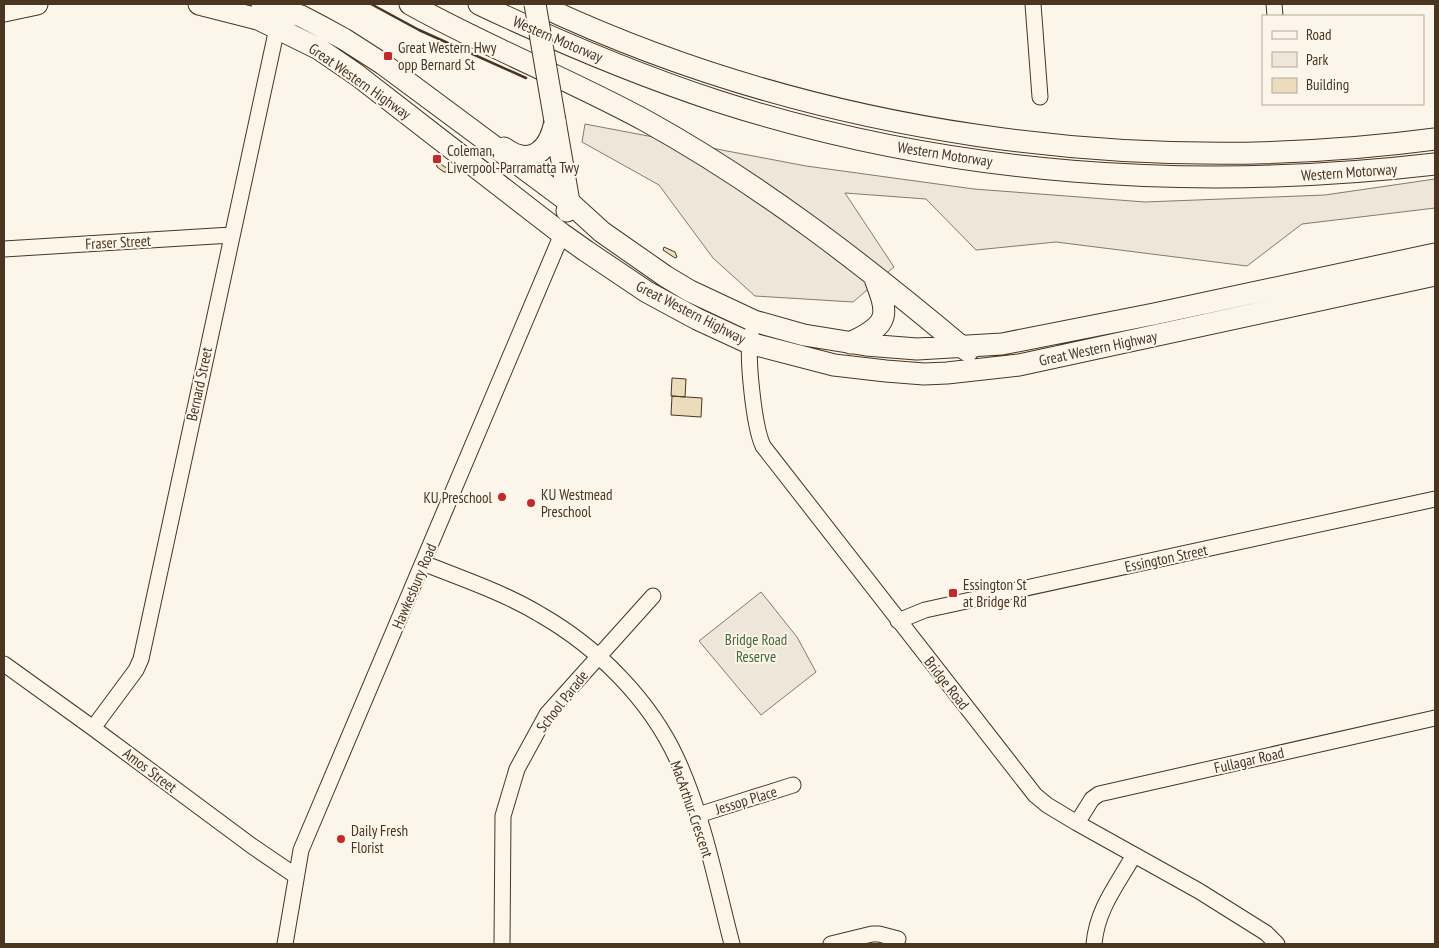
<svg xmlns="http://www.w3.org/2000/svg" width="1439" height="948" viewBox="0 0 1439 948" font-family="'PT Sans Narrow',sans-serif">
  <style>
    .green { fill: #ede6d9; stroke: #887966 }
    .building { fill: #ecdcbc; stroke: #4a3520 }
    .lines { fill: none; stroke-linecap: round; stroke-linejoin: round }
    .minor-casing { stroke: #4a3520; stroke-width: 17 }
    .highway-casing { stroke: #4a3520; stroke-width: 23 }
    .minor { stroke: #fbf6e9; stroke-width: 15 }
    .highway { stroke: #fbf6e9; stroke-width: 21 }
    .highway-bridge-casing { stroke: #4a3520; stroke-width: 23; stroke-linecap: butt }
    .highway-bridge { stroke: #fbf6e9; stroke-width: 21 }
    .wall { stroke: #4a3520; stroke-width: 2.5 }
    .poi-dot { fill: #c62828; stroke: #fbf6e9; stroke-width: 2 }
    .labels { text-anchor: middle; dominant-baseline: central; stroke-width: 4; stroke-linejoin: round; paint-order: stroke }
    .street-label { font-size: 15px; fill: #4a3520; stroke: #fbf6e9 }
    .poi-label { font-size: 15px; fill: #4a3520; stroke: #fbf6e9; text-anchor: start }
    .park-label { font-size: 15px; fill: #436837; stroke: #fbf6e9 }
  </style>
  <rect width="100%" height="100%" fill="#fbf6e9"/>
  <!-- green -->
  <path class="green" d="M585,124L806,166L974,189L1145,202L1325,195L1435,179V208L1302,224L1247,266L1056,242L976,250L926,199L845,193L894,267L853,302L755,296L713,258L659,185L582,142Z
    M761,592L797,637L816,672L761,715L699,641Z"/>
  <!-- building -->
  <path class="building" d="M436,161H437L449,170V172H444L437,167Z
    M664,247L675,252L677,257L675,258L663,250Z
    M672,378L686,379L685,397L671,396Z
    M672,396L702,398L701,417L671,415Z"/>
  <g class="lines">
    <!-- minor casing -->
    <g class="minor-casing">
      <path id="minor" d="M1033,4L1040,97
        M1274,4L1275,16
        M4,249L231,235
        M751,334C746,354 754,427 763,446L1035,795L1047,805L1077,823L1199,891L1266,933L1277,944
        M423,563C463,579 505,593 541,615C597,647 650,700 677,759C704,818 716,883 732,944
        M898,621L925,610L1435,499
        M4,664L93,728L252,846L296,876
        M93,728L136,670L141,659L277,28
        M698,815L793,785
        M1077,823L1092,799L1099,794L1435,718
        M285,944L301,850L562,234
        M502,944L503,816L517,769L547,714L653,596
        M831,944L872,934H879L898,939
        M1094,944C1097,909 1117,885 1134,855"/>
    </g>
    <!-- highway casing -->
    <g class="highway-casing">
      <path id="highway" d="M199,4L258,19L319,49L357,75L562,234L586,251L647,292L697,319L749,343L834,365L886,371L924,374L947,373L1019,365L1435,275
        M262,4L301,16L322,27L344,39L383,64L569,202L602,232L665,276L690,291L754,321L804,335L866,345L917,349L1002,344L1154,314L1435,254
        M410,4C487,47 569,79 646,121C760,184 863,264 962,347L968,351
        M479,4C557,41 635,74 717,101C949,176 1194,192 1435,164
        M537,4C813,134 1133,179 1435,139
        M4,11L37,4
        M555,121L569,202L567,211
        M504,148C531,168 550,150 555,121
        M850,343C891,324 889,315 874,276"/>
    </g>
    <!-- minor -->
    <use href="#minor" class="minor"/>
    <!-- highway -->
    <use href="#highway" class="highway"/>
    <!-- highway-bridge casing -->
    <g class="highway-bridge-casing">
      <path id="highway-bridge" d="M535,4L555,121"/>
    </g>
    <!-- highway-bridge -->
    <use href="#highway-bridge" class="highway-bridge"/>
    <!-- wall -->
    <path class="wall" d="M371,4L419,30L526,78"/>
  </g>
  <!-- markers -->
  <g class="poi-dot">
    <rect x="383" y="51" width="10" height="10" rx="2.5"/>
    <rect x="432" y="154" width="10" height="10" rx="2.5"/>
    <circle cx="502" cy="497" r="5"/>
    <circle cx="531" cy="503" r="5"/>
    <rect x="948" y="588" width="10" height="10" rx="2.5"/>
    <circle cx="341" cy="839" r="5"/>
  </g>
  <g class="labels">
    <!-- street labels -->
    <g class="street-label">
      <text transform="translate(558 39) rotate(23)">Western Motorway</text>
      <text transform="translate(360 81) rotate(35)">Great Western Highway</text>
      <text transform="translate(945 154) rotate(9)">Western Motorway</text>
      <text transform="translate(1349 172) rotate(-4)">Western Motorway</text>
      <text transform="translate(118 242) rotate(-3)">Fraser Street</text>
      <text transform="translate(691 312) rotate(27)">Great Western Highway</text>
      <text transform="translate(1098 348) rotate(-12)">Great Western Highway</text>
      <text transform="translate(199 384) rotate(-78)">Bernard Street</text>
      <text transform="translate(1166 558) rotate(-12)">Essington Street</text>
      <text transform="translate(414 586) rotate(-67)">Hawkesbury Road</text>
      <text transform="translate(947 683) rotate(52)">Bridge Road</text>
      <text transform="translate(562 701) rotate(-52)">School Parade</text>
      <text transform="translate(1249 760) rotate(-13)">Fullagar Road</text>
      <text transform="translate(150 770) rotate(37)">Amos Street</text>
      <text transform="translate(746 800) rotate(-17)">Jessop Place</text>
      <text transform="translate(692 809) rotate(71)">MacArthur Crescent</text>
    </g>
    <!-- poi labels -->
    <g class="poi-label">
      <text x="398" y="47">Great Western Hwy<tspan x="398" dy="17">opp Bernard St</tspan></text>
      <text x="447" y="150">Coleman,<tspan x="447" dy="17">Liverpool-Parramatta Twy</tspan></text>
      <text x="541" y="494">KU Westmead<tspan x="541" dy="17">Preschool</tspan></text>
      <text x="492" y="497" text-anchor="end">KU Preschool</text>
      <text x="963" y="584">Essington St<tspan x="963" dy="17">at Bridge Rd</tspan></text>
      <text x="351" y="830">Daily Fresh<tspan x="351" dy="17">Florist</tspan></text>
    </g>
    <!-- park labels -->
    <g class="park-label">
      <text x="756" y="639">Bridge Road<tspan x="756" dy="17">Reserve</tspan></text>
    </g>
  </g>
  <!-- border -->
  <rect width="1439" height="948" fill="none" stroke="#4a3520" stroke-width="10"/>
  <!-- legend -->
  <rect x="1262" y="15" width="162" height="90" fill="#fbf6e9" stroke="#b4a999"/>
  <rect x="1272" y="31" width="25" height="8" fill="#fbf6e9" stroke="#b4a999"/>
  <text x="1306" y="40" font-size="15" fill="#4a3520">Road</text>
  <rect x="1272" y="52" width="25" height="15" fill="#ede6d9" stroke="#b4a999"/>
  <text x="1306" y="65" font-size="15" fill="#4a3520">Park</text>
  <rect x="1272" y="78" width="25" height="15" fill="#ecdcbc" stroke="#b4a999"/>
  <text x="1306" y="90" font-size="15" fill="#4a3520">Building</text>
</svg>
